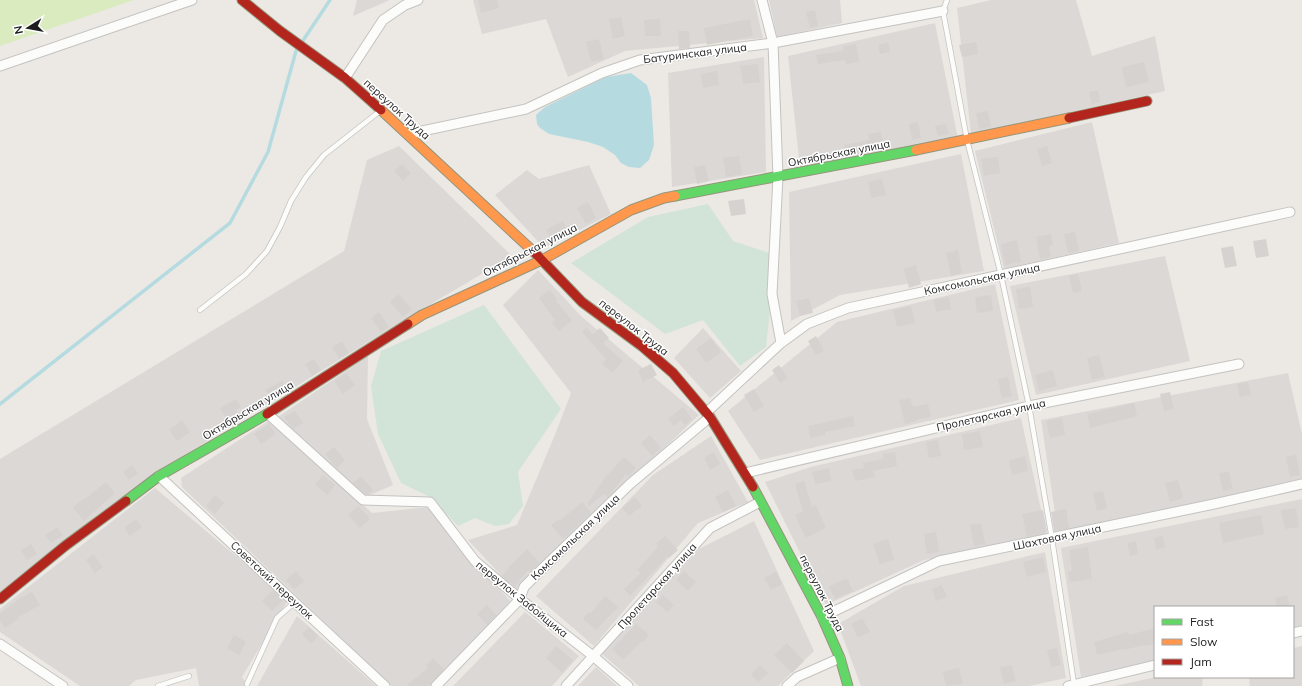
<svg xmlns="http://www.w3.org/2000/svg" width="1302" height="686" viewBox="0 0 1302 686" font-family="Mulish,sans-serif">
  <style>
    .residential { fill: #dbd8d6 }
    .grass { fill: #daebc0 }
    .wetland { fill: #d2e3d7 }
    .water { fill: #b5dbe1 }
    .lines { fill: none; stroke-linecap: round; stroke-linejoin: round }
    .stream { stroke: #b5dbe1; stroke-width: 3.5 }
    .building { fill: #d6d2cf }
    .lane-casing { stroke: #c4c3c1; stroke-width: 6 }
    .street-casing { stroke: #c4c3c1; stroke-width: 11 }
    .fast-casing { stroke: #95957c; stroke-width: 11 }
    .slow-casing { stroke: #95957c; stroke-width: 11 }
    .jam-casing { stroke: #95957c; stroke-width: 11 }
    .lane { stroke: #fcfcfb; stroke-width: 4.5 }
    .street { stroke: #fcfcfb; stroke-width: 9 }
    .fast { stroke: #63d668; stroke-width: 9 }
    .slow { stroke: #ff974d; stroke-width: 9 }
    .jam { stroke: #b3261e; stroke-width: 9 }
    .labels { text-anchor: middle; dominant-baseline: central; stroke-width: 3; stroke-linejoin: round; paint-order: stroke }
    .street-label { font-size: 11px; fill: #1d1d1d; stroke: #fff }
  </style>
  <rect width="100%" height="100%" fill="#ece9e4"/>
  <!-- residential -->
  <path class="residential" d="M357,0H390L353,16Z
    M473,0H754L763,38L625,51L568,77L546,19L482,34Z
    M769,0H840L842,23L777,37Z
    M991,0H1076L1092,56L1155,36L1165,91L971,134L957,8Z
    M935,23L958,139L800,168L788,56Z
    M764,57L766,172L672,187L668,73Z
    M1092,122L1119,243L1004,269L975,151Z
    M399,146L512,256L399,323L157,472L0,592V459L344,251L367,160Z
    M961,154L984,271L840,295L791,321L789,192Z
    M589,165L611,214L544,248L495,195L527,170L539,179Z
    M1165,256L1190,361L1036,395L1010,286Z
    M538,270L582,317L699,415L515,590L468,540L517,525L554,437L571,393L503,305Z
    M995,284L1019,400L760,460L728,411L837,322Z
    M703,328L741,371L710,398L674,358Z
    M368,356L367,419L393,485L363,498L278,417Z
    M1288,373L1302,434V481L1058,533L1041,420Z
    M1021,418L1047,537L924,560L826,605L765,482L811,467Z
    M270,420L372,513L429,507L510,601L431,686H392L182,487L181,478Z
    M711,436L748,502L698,523L594,646L536,596L653,475Z
    M155,488L288,600L242,677L248,686H199L196,668L136,680L129,686H80L0,632V609Z
    M1302,499V627L1293,629V607H1155V660L1081,677L1061,548Z
    M754,521L814,651L778,686H639L602,654L699,549Z
    M1045,552L1066,678L1029,686H861L838,624L904,586Z
    M525,612L579,656L552,686H453Z
    M297,616L376,686H257Z
    M1302,646V686H1250L1249,677H1293V648Z
    M596,667L617,686H578Z
    M1157,677H1203L1202,686H1114Z"/>
  <!-- grass -->
  <path class="grass" d="M0,0H134L0,46Z"/>
  <!-- wetland -->
  <path class="wetland" d="M708,204L733,241L769,253L770,311L766,347L740,366L703,320L665,334L571,263L648,217Z
    M484,305L561,409L518,472L523,506L509,524L495,526L475,518L458,526L430,497L401,483L378,434L371,386L381,351Z"/>
  <!-- water -->
  <path class="water" d="M631,73L647,85L651,98L654,145L649,160L640,168L629,167L621,163L615,155L603,147L588,142L549,134L540,128L537,124L536,115L545,107L606,77Z"/>
  <g class="lines">
    <!-- stream -->
    <path class="stream" d="M0,404L230,223L268,152L296,51L330,0"/>
  </g>
  <!-- building -->
  <path class="building" d="M478,0H497L499,8L481,13Z
    M815,10L818,26L810,28L806,12Z
    M621,17L625,36L613,39L609,19Z
    M660,19L661,36H645L644,20Z
    M750,19L753,36L707,45L704,28Z
    M678,31H689L690,48L679,49Z
    M599,39L604,59L591,62L586,42Z
    M888,42L890,52L880,54L878,45Z
    M976,42L978,54L962,57L959,45Z
    M856,44L859,62L846,64L845,60L818,64L816,55L844,51L843,46Z
    M1144,62L1149,82L1126,87L1122,67Z
    M758,64L760,82L743,84L740,66Z
    M717,71L719,85L703,88L701,74Z
    M1098,90L1100,102L1092,104L1089,92Z
    M988,111L991,127L979,129L976,113Z
    M918,122L921,138L912,140L909,124Z
    M946,124L949,134L938,136L935,126Z
    M881,132L884,148L845,154L844,145L869,140L868,134Z
    M1047,146L1052,163L1042,166L1037,149Z
    M739,156L742,174L726,177L723,158Z
    M998,157L1000,173L984,176L981,159Z
    M402,164L411,173L403,181L394,171Z
    M705,165L709,181L697,184L694,167Z
    M882,179L886,195L871,198L868,182Z
    M744,199L746,214L731,216L728,201Z
    M588,202L596,218L586,224L577,208Z
    M563,221L568,231L552,240L546,230Z
    M1075,232L1079,251L1068,253L1064,234Z
    M1051,234L1053,245L1049,246L1051,257L1040,259L1036,237Z
    M1266,239L1269,256L1256,258L1253,241Z
    M1017,240L1021,262L1005,265L1001,244Z
    M1233,246L1237,266L1225,268L1221,248Z
    M958,250L962,273L951,276L946,253Z
    M916,265L921,284L909,288L904,269Z
    M1078,274L1082,291L1073,293L1069,276Z
    M1030,287L1033,307L1019,309L1016,289Z
    M550,290L557,299L556,301L572,320L559,331L552,323L555,320L539,298Z
    M398,294L412,309L403,317L390,302Z
    M991,295L993,311L977,313L975,297Z
    M949,297L951,309L936,312L934,300Z
    M809,298L813,313L800,316L796,301Z
    M911,306L915,323L897,327L893,310Z
    M379,312L389,327L381,332L371,318Z
    M586,328L593,334L600,328L609,338L603,343L623,361L612,373L602,364L606,359L582,332Z
    M816,336L824,351L816,355L808,341Z
    M711,338L721,352L706,363L696,349Z
    M342,341L349,353L339,359L332,347Z
    M1099,355L1105,377L1092,380L1087,358Z
    M314,359L321,370L312,376L305,364Z
    M651,364L657,375L643,382L638,370Z
    M779,365L788,378L780,383L772,370Z
    M1053,370L1057,386L1039,391L1035,375Z
    M346,373L355,385L343,394L334,381Z
    M1008,377L1012,396L1002,398L998,379Z
    M282,381L288,391L273,401L265,390Z
    M1248,382L1251,395L1240,397L1237,384Z
    M754,389L764,406L754,412L744,395Z
    M1170,392L1174,409L1164,411L1160,394Z
    M910,398L913,407L928,404L931,417L916,420V421L905,424L899,400Z
    M236,399L241,407L236,410L241,418L230,424L220,408Z
    M1134,403L1137,416L1090,428L1087,414Z
    M683,407L692,419L685,425L681,420L674,426L668,419Z
    M295,411L303,423L293,429L284,417Z
    M853,416L855,426L825,432V435L810,438L808,426Z
    M1062,418L1065,435L1050,438L1046,421Z
    M182,420L190,432L177,441L169,430Z
    M269,424L276,434L261,444L254,434Z
    M980,431L983,447L964,450L962,434Z
    M650,435L661,448L652,456L641,443Z
    M938,440L941,456L929,458L926,442Z
    M334,447L345,460L337,468L325,454Z
    M714,452L720,464L710,470L704,458Z
    M895,452L897,466L873,471L875,477L855,481L852,470L864,468L863,463L884,459L883,454Z
    M1296,455L1300,475L1290,477L1286,457Z
    M1025,456L1028,471L1012,475L1009,460Z
    M624,457L636,468L629,476L626,474L608,497L604,494L589,506L587,504L605,478Z
    M132,465L138,473L129,480L123,472Z
    M829,468L831,481L815,484L812,472Z
    M1229,472L1233,489L1223,491L1219,473Z
    M323,475L335,485L327,495L315,484Z
    M361,476L373,490L368,494H365L353,483Z
    M1178,480L1183,498L1170,502L1165,483Z
    M804,481L812,507L816,505L826,528L806,538L795,515L803,511L795,484Z
    M106,482L115,493L84,521L73,507L84,499H85Z
    M728,490L736,506L723,512L715,497Z
    M1103,491L1107,508L1097,511L1093,493Z
    M215,495L224,503L215,514L206,506Z
    M635,497L642,506L629,516L622,508Z
    M582,502L591,513L563,539L551,525L560,519L561,520Z
    M358,506L370,519L360,528L348,515Z
    M1296,508L1299,527L1285,529L1281,510Z
    M1066,509L1069,528L1054,531L1051,512Z
    M1043,510L1047,532L1027,537L1022,514Z
    M1261,515L1264,534L1223,543L1219,523Z
    M136,519L142,527L130,536L124,528Z
    M981,523L985,544L974,546L970,525Z
    M57,527L63,535L51,543L45,535Z
    M936,532L939,552L927,554L924,534Z
    M665,536L678,550L669,558L667,557L630,596L624,589L641,573L637,570L658,547L656,544Z
    M1163,536L1165,548L1156,549L1154,538Z
    M888,539L894,560L880,564L873,544Z
    M1136,541L1138,554L1130,556L1127,543Z
    M31,544L37,554L27,560L21,550Z
    M1088,547L1092,579L1070,582L1068,572L1072,571L1069,550Z
    M527,549L540,563L530,572L528,570L515,586L502,576L510,566Z
    M93,554L103,567L95,573L86,560Z
    M1043,557L1046,572L1027,577L1023,562Z
    M296,571L304,581L294,589L286,580Z
    M684,571L696,582L688,591L676,580Z
    M776,572L782,584L771,590L764,578Z
    M847,578L853,591L835,599L829,587Z
    M942,585L947,597L936,601L932,589Z
    M273,590L283,600L272,611L262,601Z
    M32,592L40,605L18,617L19,618L5,628L0,621V613L22,597Z
    M663,595L674,605L667,612L656,602Z
    M1287,595L1290,607H1277L1275,598Z
    M605,596L618,607L596,630L583,619L589,612L591,613Z
    M487,605L496,615L487,625L477,614Z
    M862,618L870,632L858,638L851,624Z
    M636,624L649,635L643,642L642,641L623,660L612,649Z
    M309,627L318,636L311,644L302,634Z
    M1155,628V644L1145,646L1144,645L1124,650L1123,649L1097,655L1094,642L1128,632L1129,635Z
    M234,635L246,642L239,655L227,648Z
    M787,643L804,661L792,673L774,655Z
    M556,646L573,660L562,673L546,658Z
    M1057,648L1061,665L1051,667L1047,650Z
    M433,658L444,669L429,686H406L428,668L426,666Z
    M760,665L768,673L758,682L751,674Z
    M1012,665L1016,681L1004,684L1000,667Z
    M959,668L963,684L946,686L943,672Z"/>
  <g class="lines">
    <!-- lane casing -->
    <g class="lane-casing">
      <path id="lane" d="M947,0L943,11L967,140L1001,275L1029,406L1052,539L1074,684
        M200,310L246,274L267,251L280,227L291,201L306,177L324,155L380,111
        M247,684L277,618L295,602
        M158,686L189,676"/>
    </g>
    <!-- street casing -->
    <g class="street-casing">
      <path id="street" d="M762,0L773,43L778,177L772,294L781,343
        M0,66L192,0
        M345,78L383,20L405,5L418,0
        M408,134L526,109L602,73L640,60L773,43L943,11
        M707,412L781,343L807,324L848,308L1290,212
        M268,414L363,500L430,502L475,561L520,599L593,656L628,686
        M745,473L1029,406L1239,364
        M159,476L385,686
        M822,617L939,561L1214,504L1302,484
        M1293,633L1302,631
        M0,644L63,686
        M436,686L520,599L524,587L541,570L630,484L710,417
        M566,686L710,528L760,502
        M787,686L797,677L840,658
        M1068,686L1155,665"/>
    </g>
    <!-- fast casing -->
    <g class="fast-casing">
      <path id="fast" d="M675,196L916,150
        M753,487L822,617L840,658L848,686
        M126,501L159,476L267,414"/>
    </g>
    <!-- slow casing -->
    <g class="slow-casing">
      <path id="slow" d="M381,110L535,253
        M916,150L1069,118
        M408,324L422,315L542,260L631,210L664,198L675,196"/>
    </g>
    <!-- jam casing -->
    <g class="jam-casing">
      <path id="jam" d="M242,0L280,31L345,78L381,110
        M1069,118L1147,101
        M535,253L582,302L643,347L673,373L710,417L753,487
        M267,414L408,324
        M0,599L65,546L126,501"/>
    </g>
    <!-- lane -->
    <use href="#lane" class="lane"/>
    <!-- street -->
    <use href="#street" class="street"/>
    <!-- fast -->
    <use href="#fast" class="fast"/>
    <!-- slow -->
    <use href="#slow" class="slow"/>
    <!-- jam -->
    <use href="#jam" class="jam"/>
  </g>
  <g class="labels">
    <!-- street labels -->
    <g class="street-label">
      <text transform="translate(695 53) rotate(-7)">Батуринская улица</text>
      <text transform="translate(397 109) rotate(42)">переулок Труда</text>
      <text transform="translate(839 153) rotate(-11)">Октябрьская улица</text>
      <text transform="translate(530 250) rotate(-27)">Октябрьская улица</text>
      <text transform="translate(982 279) rotate(-12)">Комсомольская улица</text>
      <text transform="translate(634 327) rotate(38)">переулок Труда</text>
      <text transform="translate(248 410) rotate(-31)">Октябрьская улица</text>
      <text transform="translate(991 415) rotate(-13)">Пролетарская улица</text>
      <text transform="translate(575 537) rotate(-44)">Комсомольская улица</text>
      <text transform="translate(1057 537) rotate(-12)">Шахтовая улица</text>
      <text transform="translate(272 580) rotate(43)">Советский переулок</text>
      <text transform="translate(657 586) rotate(-48)">Пролетарская улица</text>
      <text transform="translate(822 593) rotate(63)">переулок Труда</text>
      <text transform="translate(522 599) rotate(39)">переулок Забойщика</text>
    </g>
  </g>
  <!-- legend -->
  <rect x="1154" y="606" width="140" height="72" fill="#ffffff" stroke="#a5a5a5"/>
  <rect x="1162" y="619" width="20" height="6" fill="#63d668" stroke="#a5a5a5"/>
  <text x="1190" y="626" font-size="12" fill="#1d1d1d">Fast</text>
  <rect x="1162" y="639" width="20" height="6" fill="#ff974d" stroke="#a5a5a5"/>
  <text x="1190" y="646" font-size="12" fill="#1d1d1d">Slow</text>
  <rect x="1162" y="659" width="20" height="6" fill="#b3261e" stroke="#a5a5a5"/>
  <text x="1190" y="666" font-size="12" fill="#1d1d1d">Jam</text>
  <!-- north arrow -->
  <g transform="translate(28 28) rotate(259)" stroke="#ffffff" stroke-width="3" paint-order="stroke">
  <path d="M0-3L7 15L0 10L-7 15Z" fill="#1d1d1d"/>
  <text y="-6" font-size="11" font-weight="bold" text-anchor="middle" fill="#1d1d1d">N</text>
  </g>
</svg>
